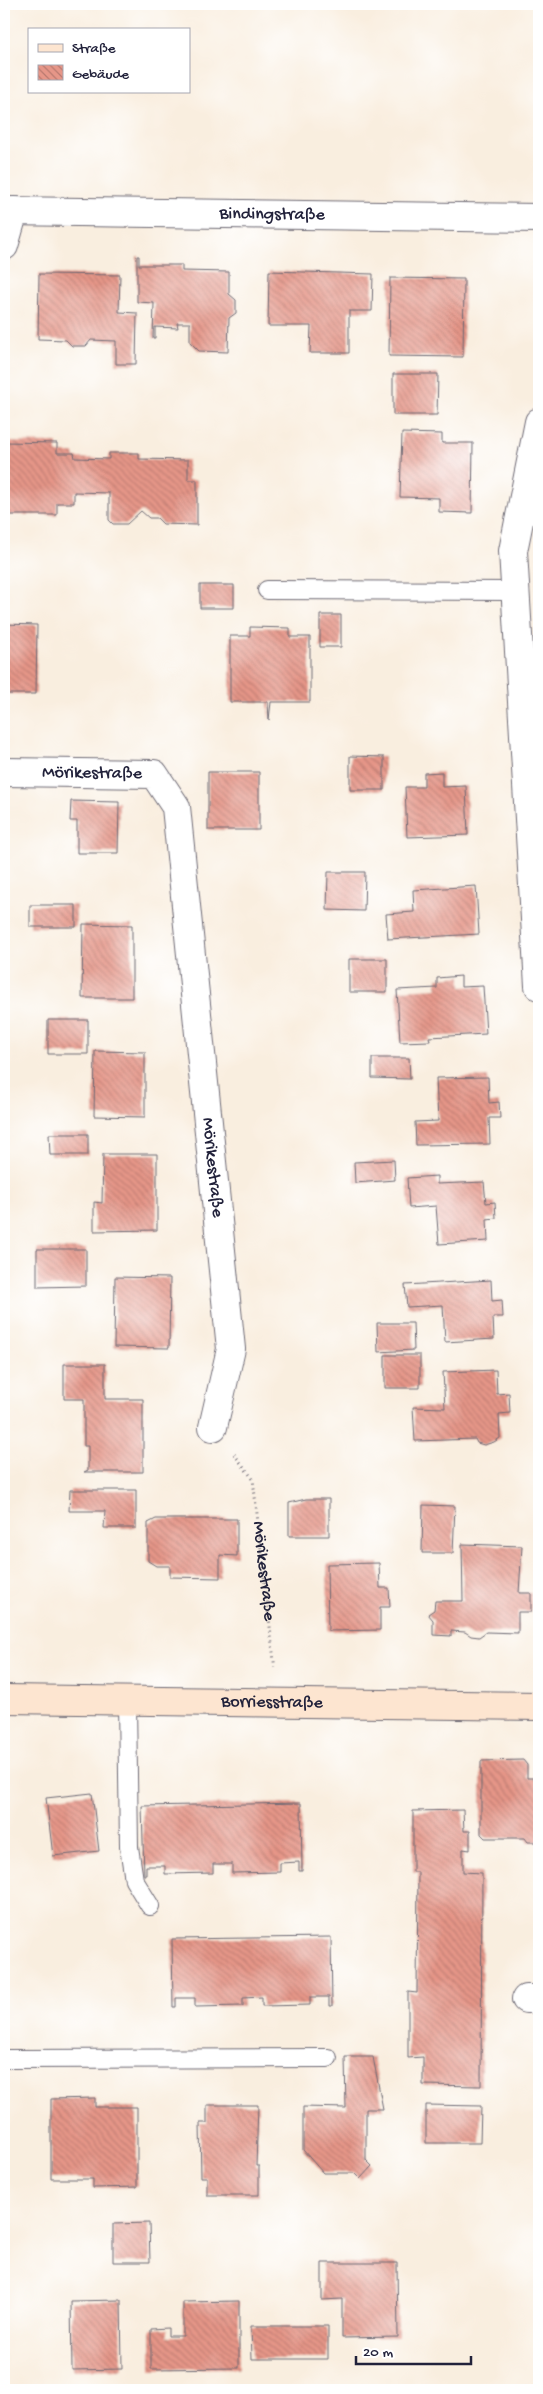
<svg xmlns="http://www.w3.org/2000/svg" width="543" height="2394" viewBox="0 0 543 2394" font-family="'Gochi Hand',sans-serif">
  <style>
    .building { fill: url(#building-back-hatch) }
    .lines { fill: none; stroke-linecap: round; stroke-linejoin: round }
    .lane-casing { stroke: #6d6974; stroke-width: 20 }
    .street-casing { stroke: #6d6974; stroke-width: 30 }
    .secondary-casing { stroke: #6d6974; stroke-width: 30 }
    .path { stroke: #6d6974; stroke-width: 3; stroke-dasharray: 1 4; stroke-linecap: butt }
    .lane { stroke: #fff; stroke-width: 18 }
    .street { stroke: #fff; stroke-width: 28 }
    .secondary { stroke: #fde5d0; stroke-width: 28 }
    .labels { text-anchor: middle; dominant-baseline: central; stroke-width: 4.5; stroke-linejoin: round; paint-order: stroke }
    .street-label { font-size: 18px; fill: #22223b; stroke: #fff }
  </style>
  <defs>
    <pattern id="building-back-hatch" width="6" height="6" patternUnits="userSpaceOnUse" patternTransform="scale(1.25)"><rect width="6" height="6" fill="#e69688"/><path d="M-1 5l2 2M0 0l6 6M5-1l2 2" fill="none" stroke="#ba7a70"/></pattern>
  </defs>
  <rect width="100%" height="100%" fill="#fff"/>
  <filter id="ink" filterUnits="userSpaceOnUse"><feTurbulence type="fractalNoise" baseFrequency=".02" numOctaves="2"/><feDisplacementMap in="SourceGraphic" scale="10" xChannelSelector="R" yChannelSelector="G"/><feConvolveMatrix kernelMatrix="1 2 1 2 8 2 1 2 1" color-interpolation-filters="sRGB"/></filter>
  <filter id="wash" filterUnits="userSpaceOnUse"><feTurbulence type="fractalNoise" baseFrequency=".0096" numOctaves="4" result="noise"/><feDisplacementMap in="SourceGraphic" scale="20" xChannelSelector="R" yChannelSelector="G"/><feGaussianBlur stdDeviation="1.12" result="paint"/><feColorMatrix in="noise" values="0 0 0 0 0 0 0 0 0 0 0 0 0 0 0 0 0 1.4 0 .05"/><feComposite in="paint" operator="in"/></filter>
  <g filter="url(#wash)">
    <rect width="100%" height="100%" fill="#f9eedf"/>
    <g id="blocks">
      <!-- building -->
      <path class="building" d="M137,256H139V265H182V271L229,272V294L236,300V313L229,318L228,352L199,351L190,342V323H177L178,328L155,327V338H153L154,303L137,302Z
        M269,271L373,274L372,311H349V353H310L311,326H268Z
        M39,274L120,275L119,312L137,313L136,364H116V341L91,340L86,346H72L66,340L38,339Z
        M390,278L464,279L463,357L389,356Z
        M393,374H438L437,415H393Z
        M402,433L442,434V443H473L472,513L439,512V498L400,497Z
        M4,442L57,443V453H74L75,458L109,459V453H139V459L188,460V480H197V525L163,524L157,518H149L141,511L127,524H113L109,520V493L74,492V503H57V515H4Z
        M200,585H234V608H200Z
        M320,615H341V647H320Z
        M4,624L37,625L36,694H4Z
        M250,627L290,628V637H310V702H271L269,720L268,702H230V636H250Z
        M350,756L384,757V790H350Z
        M208,772H259V830H208Z
        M442,772V787L466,786L468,835L407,837L405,787H424V773Z
        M71,801L119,802L118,853H77V821H70Z
        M328,872H365L364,911L327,910Z
        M476,886L479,934L388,939L386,914L414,912L413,890Z
        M30,905H76V927H30Z
        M83,924L132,925V998H82Z
        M349,959H387V992H349Z
        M461,976V987L483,986L486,1034L429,1037L430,1041L400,1042L397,990L437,988V978Z
        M48,1020H88V1054H48Z
        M95,1051L145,1052V1117L94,1116Z
        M372,1058H409L410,1079L372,1078Z
        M488,1077L489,1103L499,1102L500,1118H489L490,1144L416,1145L415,1122L438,1121L436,1078Z
        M49,1134H88V1155H50Z
        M103,1154H157V1230L94,1231V1202L102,1203Z
        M394,1160L395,1180L355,1183L354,1162Z
        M437,1176V1184L484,1182L486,1203L495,1202L496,1218L487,1219L488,1241L439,1244L436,1206L409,1208L407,1178Z
        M37,1249H86V1286L37,1287Z
        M115,1277L170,1278L169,1348L114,1347Z
        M491,1280L492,1301L502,1300L503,1317H493L494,1339L445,1342L443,1305L407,1307L405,1285Z
        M377,1323H413L414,1350L378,1352Z
        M385,1355H420V1388H385Z
        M64,1364H105V1399H143V1472H84L88,1470V1446H84V1399H64Z
        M496,1370L497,1394L509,1393L510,1413L499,1414L500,1438L494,1442L484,1445L477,1443L475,1439L415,1441L413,1407L445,1408L443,1372Z
        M70,1490H136V1528H104L105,1511H69Z
        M306,1499H329V1536H289V1503Z
        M423,1505L455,1506L453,1553H422Z
        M156,1519H237V1556L220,1555V1578L170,1577V1566H156L148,1561V1523Z
        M462,1544L522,1546L519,1593H531V1612H518V1633L486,1632L479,1637L471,1636L465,1632L451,1631V1636L433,1635V1620L428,1614L434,1610L435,1601H463Z
        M379,1563L380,1588H389L390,1607H380V1630L328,1631L327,1564Z
        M523,1760L527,1765V1778H539V1842H528L525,1838H485L481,1834V1761Z
        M92,1793L99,1851L53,1856L46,1798Z
        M301,1803L302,1871H299V1862L280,1863V1872L232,1873V1864H213V1873L165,1874V1866H146V1875H144L142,1806Z
        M463,1810L464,1831H470V1850L463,1849V1872L482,1873L481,2086L423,2085V2057L408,2058V1992L417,1993L418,1872H413V1811Z
        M331,1937L332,2006H329V1997H310V2005L262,2006V1997L243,1998V2006L195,2007V1998H176V2007H173L172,1939Z
        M345,2057H373L383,2109H366V2160L372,2166L360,2179L354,2173H323L303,2150V2107L346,2108Z
        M95,2098V2107H137V2187L93,2188V2179H51V2099Z
        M207,2105H258L256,2166H259V2195H207V2177H201L200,2123H207Z
        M426,2105L481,2106L480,2143H426Z
        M149,2223L150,2262H113V2224Z
        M322,2263H397L398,2337L342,2338V2299L322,2300Z
        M121,2300L122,2369L72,2370L71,2301Z
        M239,2301V2368L151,2369V2329L168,2328V2336H183V2302Z
        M251,2326H328V2359H252Z"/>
    </g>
  </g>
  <g filter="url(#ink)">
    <use href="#blocks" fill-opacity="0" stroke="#6d6974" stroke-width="1"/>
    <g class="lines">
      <!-- lane casing -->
      <g class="lane-casing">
        <path id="lane" d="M267,590L515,591
          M127,1701L129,1847L134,1880L150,1906
          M4,2059L328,2058"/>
      </g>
      <!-- street casing -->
      <g class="street-casing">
        <g id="street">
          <path id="s2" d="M4,211L539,218"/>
          <path d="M4,246L14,211"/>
          <path d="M539,422L513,551L539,986"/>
          <path id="s3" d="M4,772L154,774L176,807L231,1349L213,1427"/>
          <path d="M526,1999H539"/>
        </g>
      </g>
      <!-- secondary casing -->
      <g class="secondary-casing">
        <g id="secondary">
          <path id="s4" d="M4,1699L539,1706"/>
        </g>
      </g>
      <!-- path -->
      <path class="path" id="s1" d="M234,1454L253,1479L275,1670"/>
      <!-- lane -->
      <use href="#lane" class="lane"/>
      <!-- street -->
      <use href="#street" class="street"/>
      <!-- secondary -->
      <use href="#secondary" class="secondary"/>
    </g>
  </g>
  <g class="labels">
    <!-- street labels -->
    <g class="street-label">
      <text stroke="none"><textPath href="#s2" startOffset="268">Bindingstraße</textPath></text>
      <text stroke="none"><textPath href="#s3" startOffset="88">Mörikestraße</textPath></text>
      <text stroke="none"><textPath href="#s3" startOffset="552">Mörikestraße</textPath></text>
      <text stroke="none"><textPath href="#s1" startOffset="124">Mörikestraße</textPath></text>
      <text stroke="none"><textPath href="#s4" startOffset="268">Borriesstraße</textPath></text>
    </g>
  </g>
  <!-- margin -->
  <rect width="543" height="2394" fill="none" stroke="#fff" stroke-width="20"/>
  <!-- legend -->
  <rect x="28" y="28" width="162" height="65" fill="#ffffff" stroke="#a7a7b1"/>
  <rect x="38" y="44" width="25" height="8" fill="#fde5d0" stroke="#a7a7b1"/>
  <text x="72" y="52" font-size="15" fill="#22223b">Straße</text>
  <rect x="38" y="65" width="25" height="15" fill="url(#building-back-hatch)" stroke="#a7a7b1"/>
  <text x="72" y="78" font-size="15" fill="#22223b">Gebäude</text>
  <!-- scale -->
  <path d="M356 2356v8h115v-8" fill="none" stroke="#22223b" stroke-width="2.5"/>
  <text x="363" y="2356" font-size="15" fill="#22223b" stroke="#ffffff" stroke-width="4" paint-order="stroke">20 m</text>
</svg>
